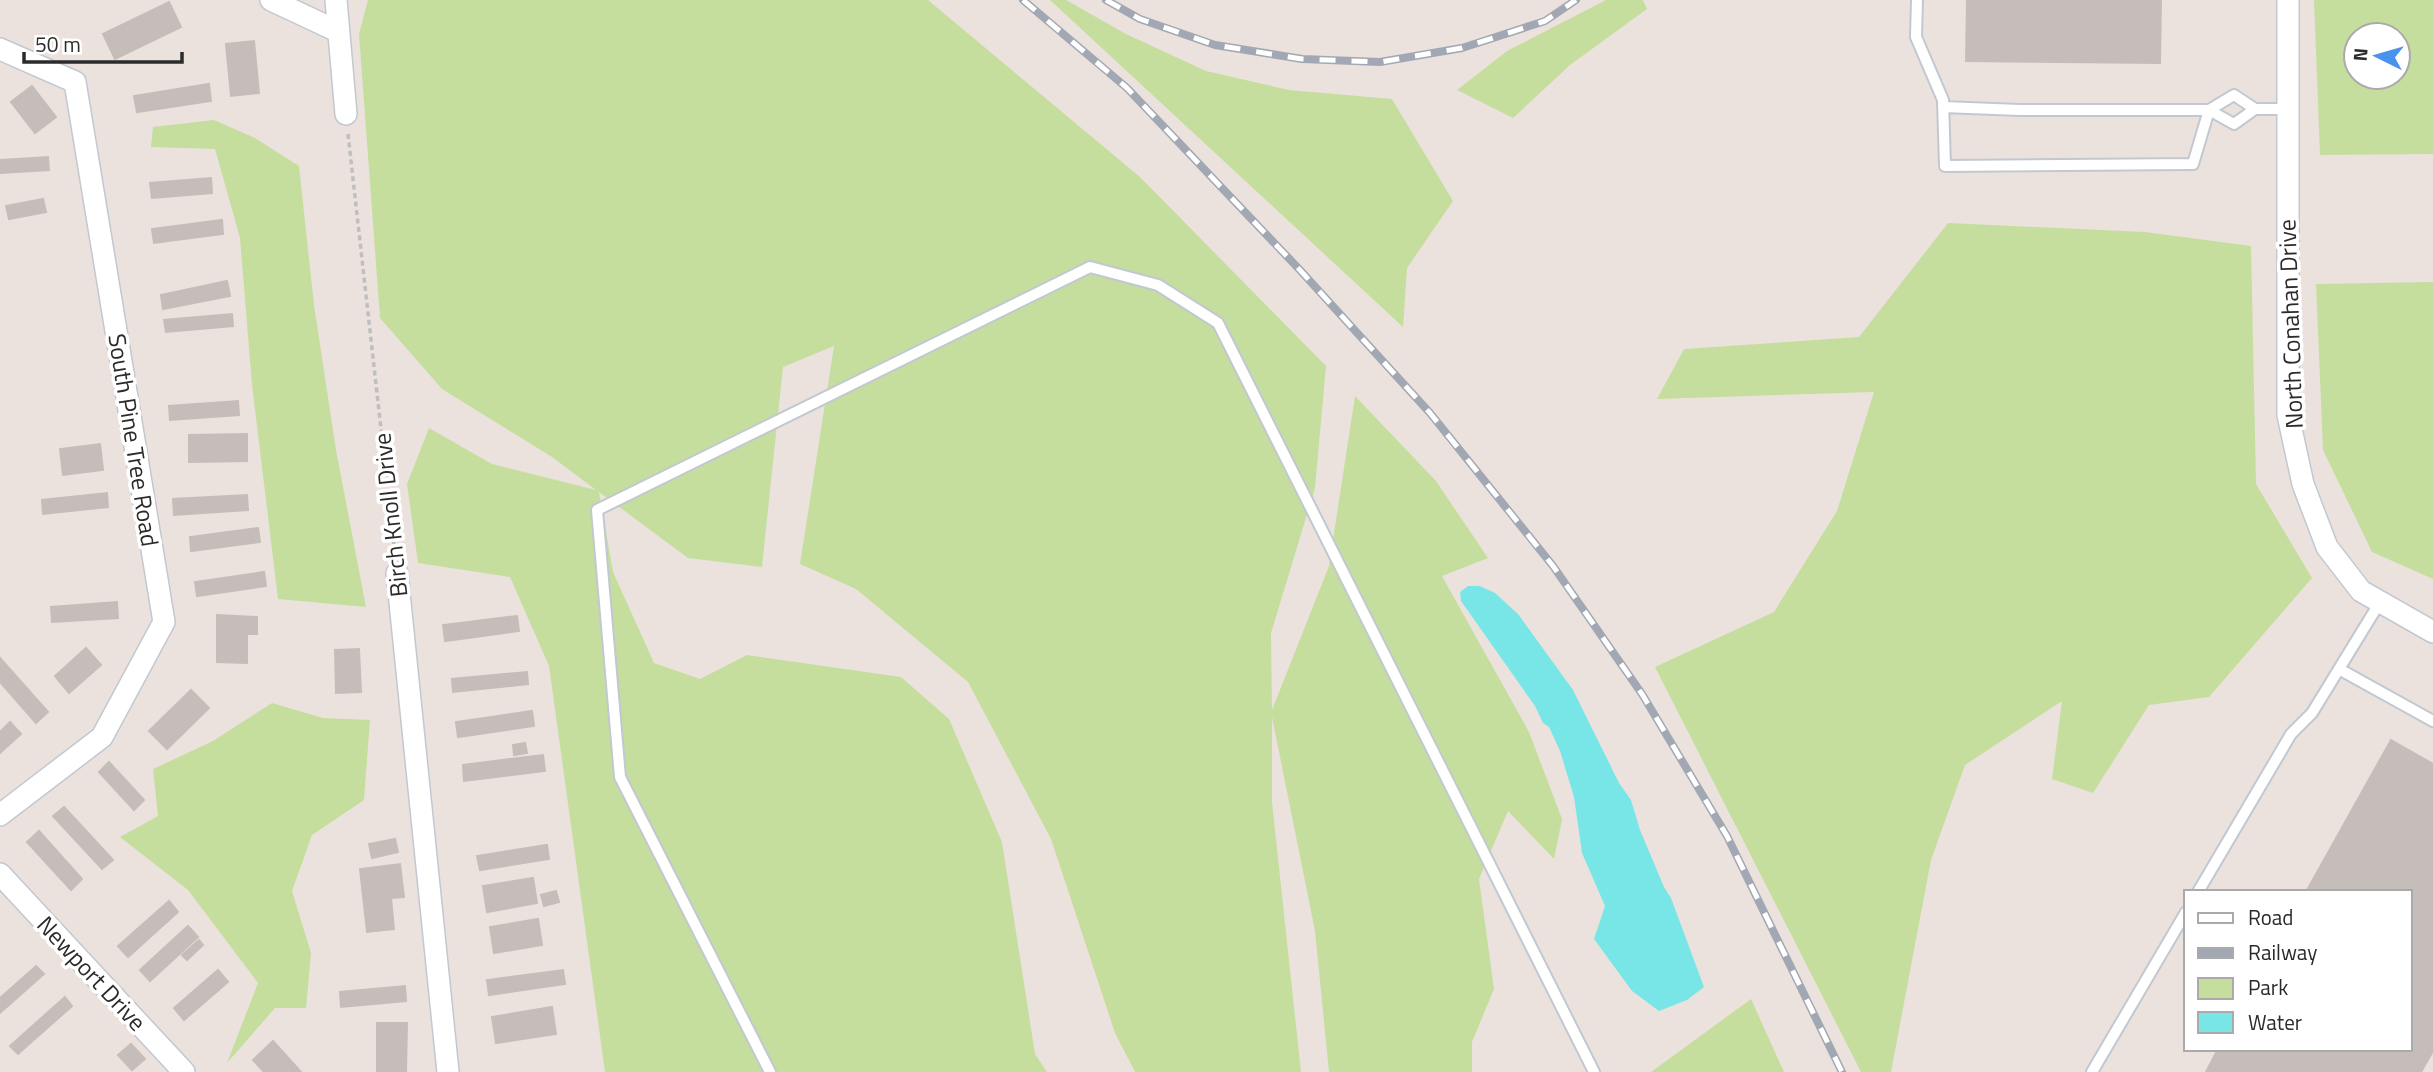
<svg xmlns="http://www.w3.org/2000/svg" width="2433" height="1072" viewBox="0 0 2433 1072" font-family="'Titillium Web',sans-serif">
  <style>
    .green { fill: #c5de9e; fill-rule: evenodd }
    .water { fill: #78e6e6 }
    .building { fill: #c4bdb9; stroke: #c7bdb7; stroke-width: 2 }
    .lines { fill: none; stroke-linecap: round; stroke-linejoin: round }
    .lane-casing { stroke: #c2c8d0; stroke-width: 14 }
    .street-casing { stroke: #c2c8d0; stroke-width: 24 }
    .path { stroke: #bfbfbf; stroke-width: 3.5; stroke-dasharray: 5 3.5; stroke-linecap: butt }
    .lane { stroke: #fff; stroke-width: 10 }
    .street { stroke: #fff; stroke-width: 21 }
    .rail-casing { stroke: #a1a8b3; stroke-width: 8 }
    .rail { stroke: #fff; stroke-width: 5; stroke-dasharray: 16; stroke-linecap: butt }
    .labels { text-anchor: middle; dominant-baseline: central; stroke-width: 7; stroke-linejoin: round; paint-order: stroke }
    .street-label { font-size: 24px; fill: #2b2b2b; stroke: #fff }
  </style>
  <rect width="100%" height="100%" fill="#ebe2de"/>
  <!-- green -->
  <path class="green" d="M368,0H928L1140,177L1326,366L1315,488L1271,633L1272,710L1329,566L1355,396L1436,481L1488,558L1442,576L1529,732L1562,819L1554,859L1508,811L1479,879L1494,989L1472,1042V1072H1329L1315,931L1272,717V802L1301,1072H1135L1115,1033L1051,839L968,682L856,589L800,564L834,346L783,367L762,567L688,558L599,492L613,572L654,663L700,679L747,655L901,677L949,719L1002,842L1035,1054L1047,1072H605L549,666L510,577L418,563L407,484L429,428L492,464L596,490L552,457L442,389L380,318L359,34Z
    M1050,0H1066L1126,34L1206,71L1289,90L1392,99L1453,201L1407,268L1403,327Z
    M1606,0H1643L1647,9L1570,65L1513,118L1457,90L1507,51Z
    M2314,0H2433V154L2320,155ZM2356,35H2398V77H2356Z
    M214,120L255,138L299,166L314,305L336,450L366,607L278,599L252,385L240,238L215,149L151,147L153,127Z
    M1948,223L2145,232L2251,246L2256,484L2312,578L2209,697L2149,705L2093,793L2052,779L2062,701L1965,765L1931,860L1891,1072H1861L1655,667L1774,612L1837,511L1874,392L1657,399L1684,349L1859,337Z
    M2433,282V579L2372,552L2323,450L2316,284Z
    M272,703L323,718L370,720L364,800L312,835L292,891L311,953L306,1008H275L227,1063L258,983L188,890L120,837L158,816L153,769L213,741Z
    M1751,999L1784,1072H1651Z"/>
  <!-- water -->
  <path class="water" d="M1468,586H1480L1495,593L1518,614L1573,690L1619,783L1631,800L1640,830L1664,887L1671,898L1704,987L1687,1000L1659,1011L1632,991L1594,939L1605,906L1582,853L1574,797L1560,751L1549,727L1543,723L1535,706L1461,601L1460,592Z"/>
  <!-- building -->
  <path class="building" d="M1967,0H2161L2160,63L1966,61Z
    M169,2L181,27L115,59L103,34Z
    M254,41L259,93L231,96L226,44Z
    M209,84L211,101L137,112L134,96Z
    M32,86L56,117L35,133L11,102Z
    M48,157L49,170L0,173V160Z
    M211,178L212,193L152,198L150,183Z
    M43,199L46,212L9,219L6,206Z
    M222,220L223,234L154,243L152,229Z
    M227,281L230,296L163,309L161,295Z
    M232,314L233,326L166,332L164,320Z
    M238,401L239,415L170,420L169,406Z
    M247,434V461L189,462V435Z
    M100,444L103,470L63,475L60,449Z
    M107,493L108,507L43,514L42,500Z
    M247,495L248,510L174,515L173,499Z
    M258,528L260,542L191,551L190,537Z
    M264,572L266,586L197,596L195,582Z
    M117,602L118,618L52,622L51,607Z
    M217,615L257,617V634H247V663L217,662Z
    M517,616L519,631L445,641L443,625Z
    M86,648L101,665L69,693L55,676Z
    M359,649L361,692L336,693L335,650Z
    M0,658L48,712L36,723L0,682Z
    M527,672L528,684L453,692L452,679Z
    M191,690L209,708L167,749L149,731Z
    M532,711L534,726L458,737L456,722Z
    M10,722L21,734L0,753V732Z
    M2391,740L2433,764V1051L2421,1072H2206L2218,1049H2410V892H2306Z
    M525,743L527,753L514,755L513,745Z
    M543,755L545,771L464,781L463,765Z
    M109,762L144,800L134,810L99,772Z
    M64,807L113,860L102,869L53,816Z
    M39,831L82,879L71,890L27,842Z
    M395,839L398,852L372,858L369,844Z
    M547,845L549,859L480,870L477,856Z
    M400,864L404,897L391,898L394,929L367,932L360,869Z
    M533,878L537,903L487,912L483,886Z
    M556,891L559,902L544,906L541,895Z
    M169,901L178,912L128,957L118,946Z
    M538,919L542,945L494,953L490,927Z
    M188,926L198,937L150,981L140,970Z
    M199,940L203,945L187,960L182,955Z
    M36,966L44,974L0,1013V998Z
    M218,970L228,982L184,1020L174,1008Z
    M563,970L565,984L489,995L487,980Z
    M405,986L406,1001L341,1007L340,992Z
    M65,997L72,1006L18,1054L10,1046Z
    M552,1007L556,1034L496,1043L492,1017Z
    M377,1023H407L406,1072H377Z
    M273,1041L301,1072H264L253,1060Z
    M131,1044L145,1059L132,1070L118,1055Z"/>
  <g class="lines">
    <!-- lane casing -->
    <g class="lane-casing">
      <path id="lane" d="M1917,0L1916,37L1943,100L1945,166L2193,164L2209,110L2234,95L2255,109
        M1943,107L2020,110H2209L2234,124L2255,109H2288
        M2339,669L2433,721
        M2198,892L2291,734L2312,713L2380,602
        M770,1072L620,777L597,510L1090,267L1158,285L1218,323L1594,1072
        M2092,1072L2186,912"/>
    </g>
    <!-- street casing -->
    <g class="street-casing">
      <path id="street" d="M271,0L337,31
        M336,0L346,114
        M2288,0V415L2303,484L2327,547L2361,591L2433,632
        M0,49L75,82L164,622L102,737L0,815
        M397,573L448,1072
        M0,874L184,1072"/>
    </g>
    <!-- path -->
    <path class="path" d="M348,134L395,554"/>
    <!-- lane -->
    <use href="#lane" class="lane"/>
    <!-- street -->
    <use href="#street" class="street"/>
    <!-- rail casing -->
    <g class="rail-casing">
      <path id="rail" d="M1023,0L1127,88L1299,269L1430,413L1553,566L1642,694L1727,836L1842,1072
        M1106,0L1140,19L1215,45L1302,59L1380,62L1462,48L1545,21L1576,0"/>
    </g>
    <!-- rail -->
    <use href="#rail" class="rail"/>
  </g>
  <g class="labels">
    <!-- street labels -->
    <g class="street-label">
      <text transform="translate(2290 324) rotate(-92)">North Conahan Drive</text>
      <text transform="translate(134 440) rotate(81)">South Pine Tree Road</text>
      <text transform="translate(390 515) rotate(-96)">Birch Knoll Drive</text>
      <text transform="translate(92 973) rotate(47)">Newport Drive</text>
    </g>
  </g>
  <!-- legend -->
  <rect x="2184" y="890" width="228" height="161" fill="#ffffff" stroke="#aaaaaa" stroke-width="2"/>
  <rect x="2198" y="913" width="35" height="10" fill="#ffffff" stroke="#aaaaaa" stroke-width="2"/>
  <text x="2248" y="925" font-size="21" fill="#2b2b2b">Road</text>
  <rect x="2198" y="948" width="35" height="10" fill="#a1a8b3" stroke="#aaaaaa" stroke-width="2"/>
  <text x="2248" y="960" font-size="21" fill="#2b2b2b">Railway</text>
  <rect x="2198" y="978" width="35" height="21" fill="#c5de9e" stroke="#aaaaaa" stroke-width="2"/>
  <text x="2248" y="995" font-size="21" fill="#2b2b2b">Park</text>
  <rect x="2198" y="1012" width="35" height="21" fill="#78e6e6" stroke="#aaaaaa" stroke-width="2"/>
  <text x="2248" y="1030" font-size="21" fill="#2b2b2b">Water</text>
  <!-- north arrow -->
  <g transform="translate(2377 56) rotate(275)"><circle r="33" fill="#ffffff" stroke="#aaaaaa" stroke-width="2"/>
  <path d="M0-5L12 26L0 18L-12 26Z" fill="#4992ed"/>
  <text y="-10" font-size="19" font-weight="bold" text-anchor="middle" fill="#2b2b2b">N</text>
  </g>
  <!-- scale -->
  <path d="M24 52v10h158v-10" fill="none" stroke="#2b2b2b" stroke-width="3.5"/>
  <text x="35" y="52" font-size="21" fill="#2b2b2b" stroke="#ffffff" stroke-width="5" paint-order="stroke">50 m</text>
</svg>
